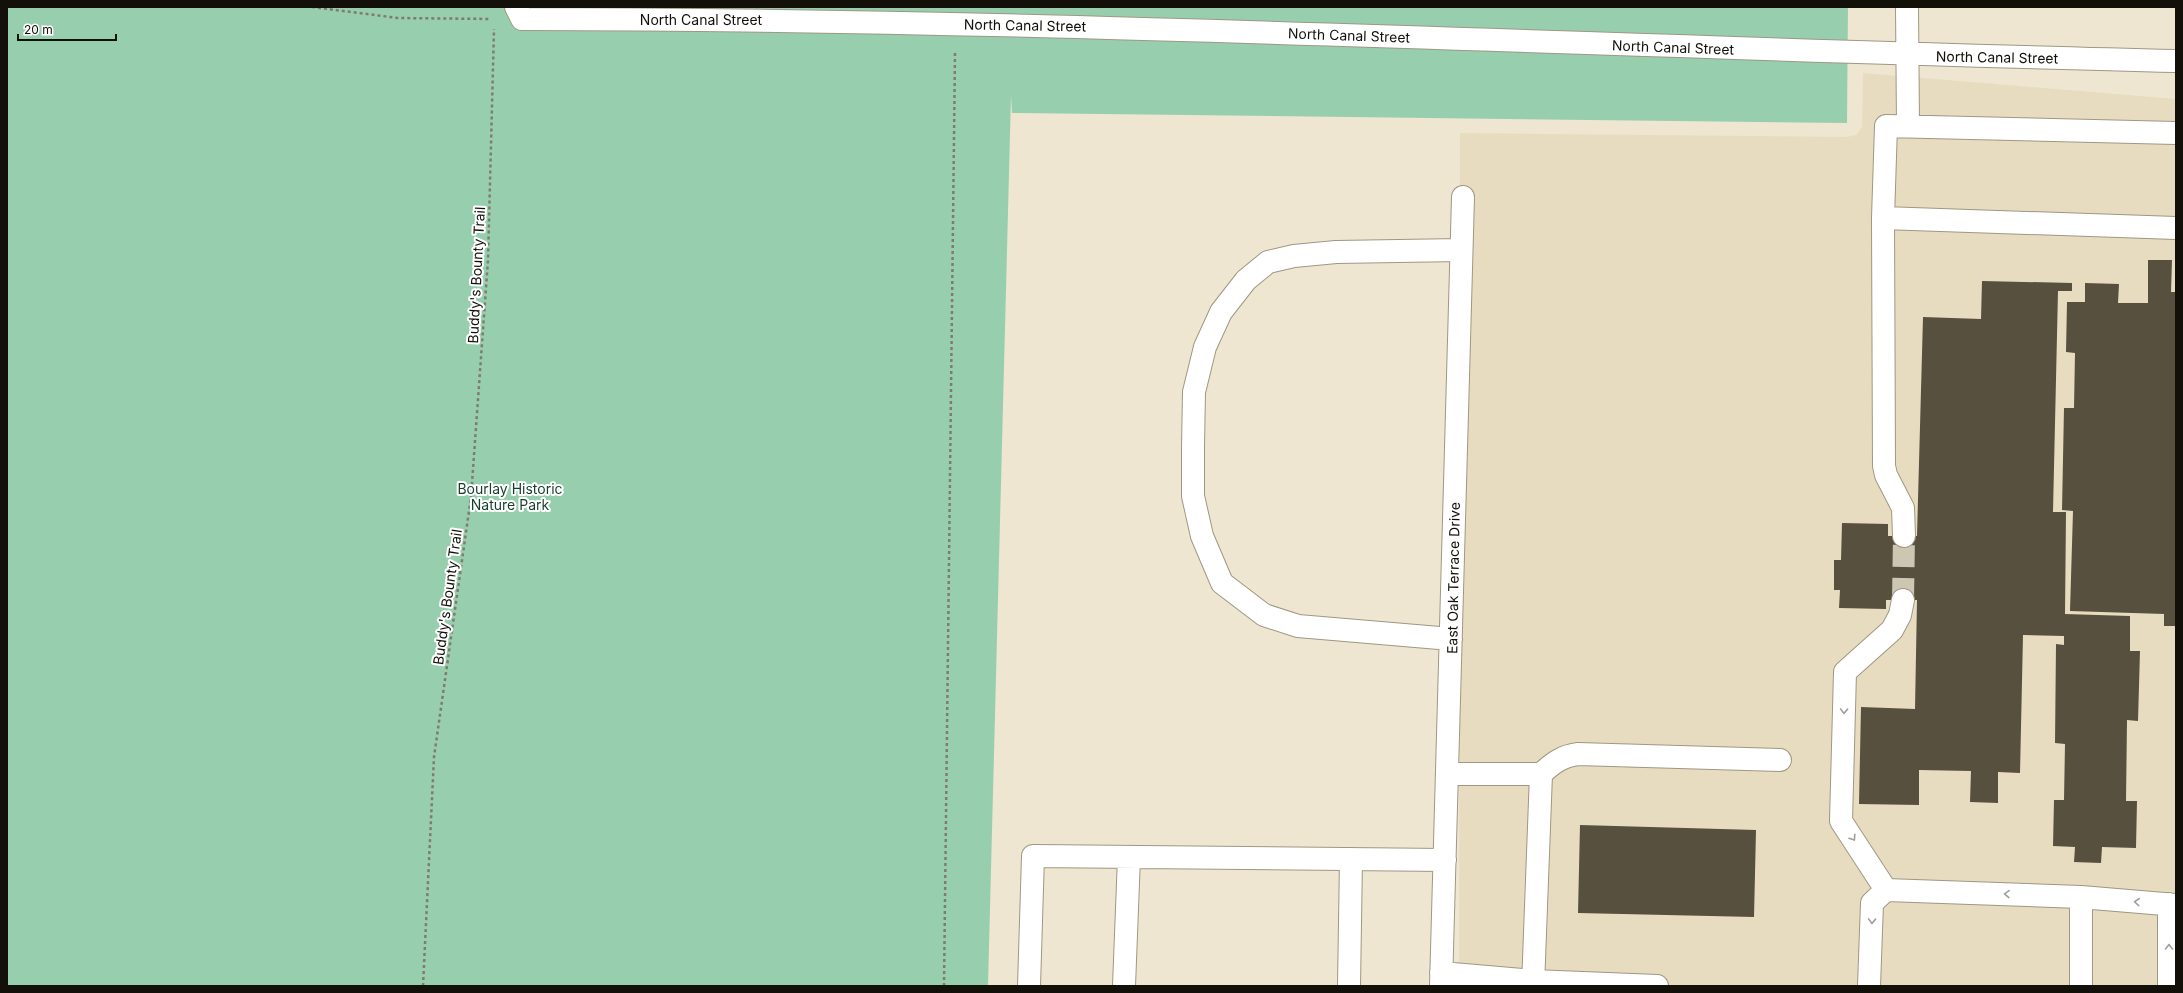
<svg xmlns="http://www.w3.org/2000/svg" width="2183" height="993" viewBox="0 0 2183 993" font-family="Inter,sans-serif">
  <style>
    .built { fill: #e8dcc0 }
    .green { fill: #97cfae }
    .building { fill: #57503e }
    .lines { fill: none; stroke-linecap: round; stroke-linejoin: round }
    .minor-tunnel { stroke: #cdc6b3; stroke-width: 22; stroke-dasharray: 22 11; stroke-linecap: butt }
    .minor-casing { stroke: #9f9783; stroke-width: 24 }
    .path { stroke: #817b6d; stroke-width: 2.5; stroke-dasharray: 3 3; stroke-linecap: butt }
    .minor { stroke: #fff; stroke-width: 22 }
    .oneway { stroke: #a19f9d }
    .labels { text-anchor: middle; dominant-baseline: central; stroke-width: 4; stroke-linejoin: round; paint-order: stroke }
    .street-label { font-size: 14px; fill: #131009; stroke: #fff }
    .park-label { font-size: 14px; fill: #173e2a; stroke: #fff }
  </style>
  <rect width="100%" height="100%" fill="#eee6d1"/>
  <!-- built -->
  <path class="built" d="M1863,73L2176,99V986H1459L1460,133L1847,137L1856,135L1862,127Z"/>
  <!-- green -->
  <path class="green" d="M7,7H1848L1847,123L1012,113L1011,96L988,986H7Z"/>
  <!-- building -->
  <path class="building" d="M2148,260H2172L2171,292H2176V626H2164V614L2070,611L2073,511L2062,510L2064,408H2074L2075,353L2066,352L2067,302H2085V283L2119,284L2118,303H2148Z
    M1982,281L2072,283V291H2058L2053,512H2066L2065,614L2130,616V651H2140L2138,721L2127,720L2126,801H2137L2136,848L2102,847L2101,863L2074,862L2075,847L2053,846L2054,800H2064L2065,744L2055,743L2056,644L2064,645V636L2023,635L2020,773L1998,772V803L1970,802L1971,771L1919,770V805L1859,804L1861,707L1915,709L1917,600H1886V609L1839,608L1840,590H1834V560H1841L1842,523L1888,524V536H1917L1923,317L1981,319Z
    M1580,825L1756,830L1754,917L1578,913Z"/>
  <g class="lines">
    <!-- minor-tunnel -->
    <path class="minor-tunnel" d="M1903,600L1904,536"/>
    <!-- minor casing -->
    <g class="minor-casing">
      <path id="minor" d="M516,7L522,19C1073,19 1624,48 2176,61
        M1907,7L1908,126
        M1883,218L2176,228
        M1904,536L1903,508L1886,475L1884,466L1883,218L1886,126L2176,133
        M1451,639L1298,626L1264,615L1222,583L1202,536L1193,496V447L1194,392L1205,347L1221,312L1246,280L1268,262L1294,256L1336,252L1461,250
        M1448,774H1541L1533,986
        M1541,774C1553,763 1562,756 1578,754L1780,760
        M1886,890L1841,821L1845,672L1892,630L1900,615L1903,600
        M2169,904V986
        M1441,973L1533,981L1657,986
        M1029,986L1033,856L1445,860
        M1124,986L1129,857
        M1349,986L1351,859
        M1441,986L1463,197
        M1869,986L1872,903L1886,890L2081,897L2176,905
        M2081,986V897"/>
    </g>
    <!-- path -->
    <path class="path" d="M312,7L398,18L491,19
      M423,986L434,757L471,497L488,260L494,29
      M944,986L955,53"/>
    <!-- minor -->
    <use href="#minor" class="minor"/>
  </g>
  <!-- one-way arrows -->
  <defs><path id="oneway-chevron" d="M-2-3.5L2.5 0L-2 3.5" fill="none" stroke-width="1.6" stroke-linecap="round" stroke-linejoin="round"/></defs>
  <g class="oneway">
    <use href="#oneway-chevron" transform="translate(1844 711) rotate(92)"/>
    <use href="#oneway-chevron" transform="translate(1853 838) rotate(57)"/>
    <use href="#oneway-chevron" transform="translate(2007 894) rotate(-177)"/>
    <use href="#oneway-chevron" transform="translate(2137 902) rotate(-175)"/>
    <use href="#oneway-chevron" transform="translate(1872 921) rotate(92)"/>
    <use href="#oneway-chevron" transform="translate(2169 947) rotate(-90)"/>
  </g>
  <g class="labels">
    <!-- street labels -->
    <g class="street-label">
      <text x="701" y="19">North Canal Street</text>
      <text transform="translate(1025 25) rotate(1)">North Canal Street</text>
      <text transform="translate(1349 35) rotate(2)">North Canal Street</text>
      <text transform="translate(1673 47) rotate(2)">North Canal Street</text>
      <text transform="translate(1997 57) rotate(1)">North Canal Street</text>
      <text transform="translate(476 275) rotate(-87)">Buddy's Bounty Trail</text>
      <text transform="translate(1453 578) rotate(-89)">East Oak Terrace Drive</text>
      <text transform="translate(447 597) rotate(-82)">Buddy's Bounty Trail</text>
    </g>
    <!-- park labels -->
    <g class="park-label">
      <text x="510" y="488">Bourlay Historic<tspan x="510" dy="16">Nature Park</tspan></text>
    </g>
  </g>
  <!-- border -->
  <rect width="2183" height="993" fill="none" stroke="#131009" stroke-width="16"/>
  <!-- scale -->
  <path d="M18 34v6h98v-6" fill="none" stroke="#131009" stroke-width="2"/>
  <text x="24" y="34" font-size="12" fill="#131009" stroke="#ffffff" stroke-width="3" paint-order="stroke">20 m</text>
</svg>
